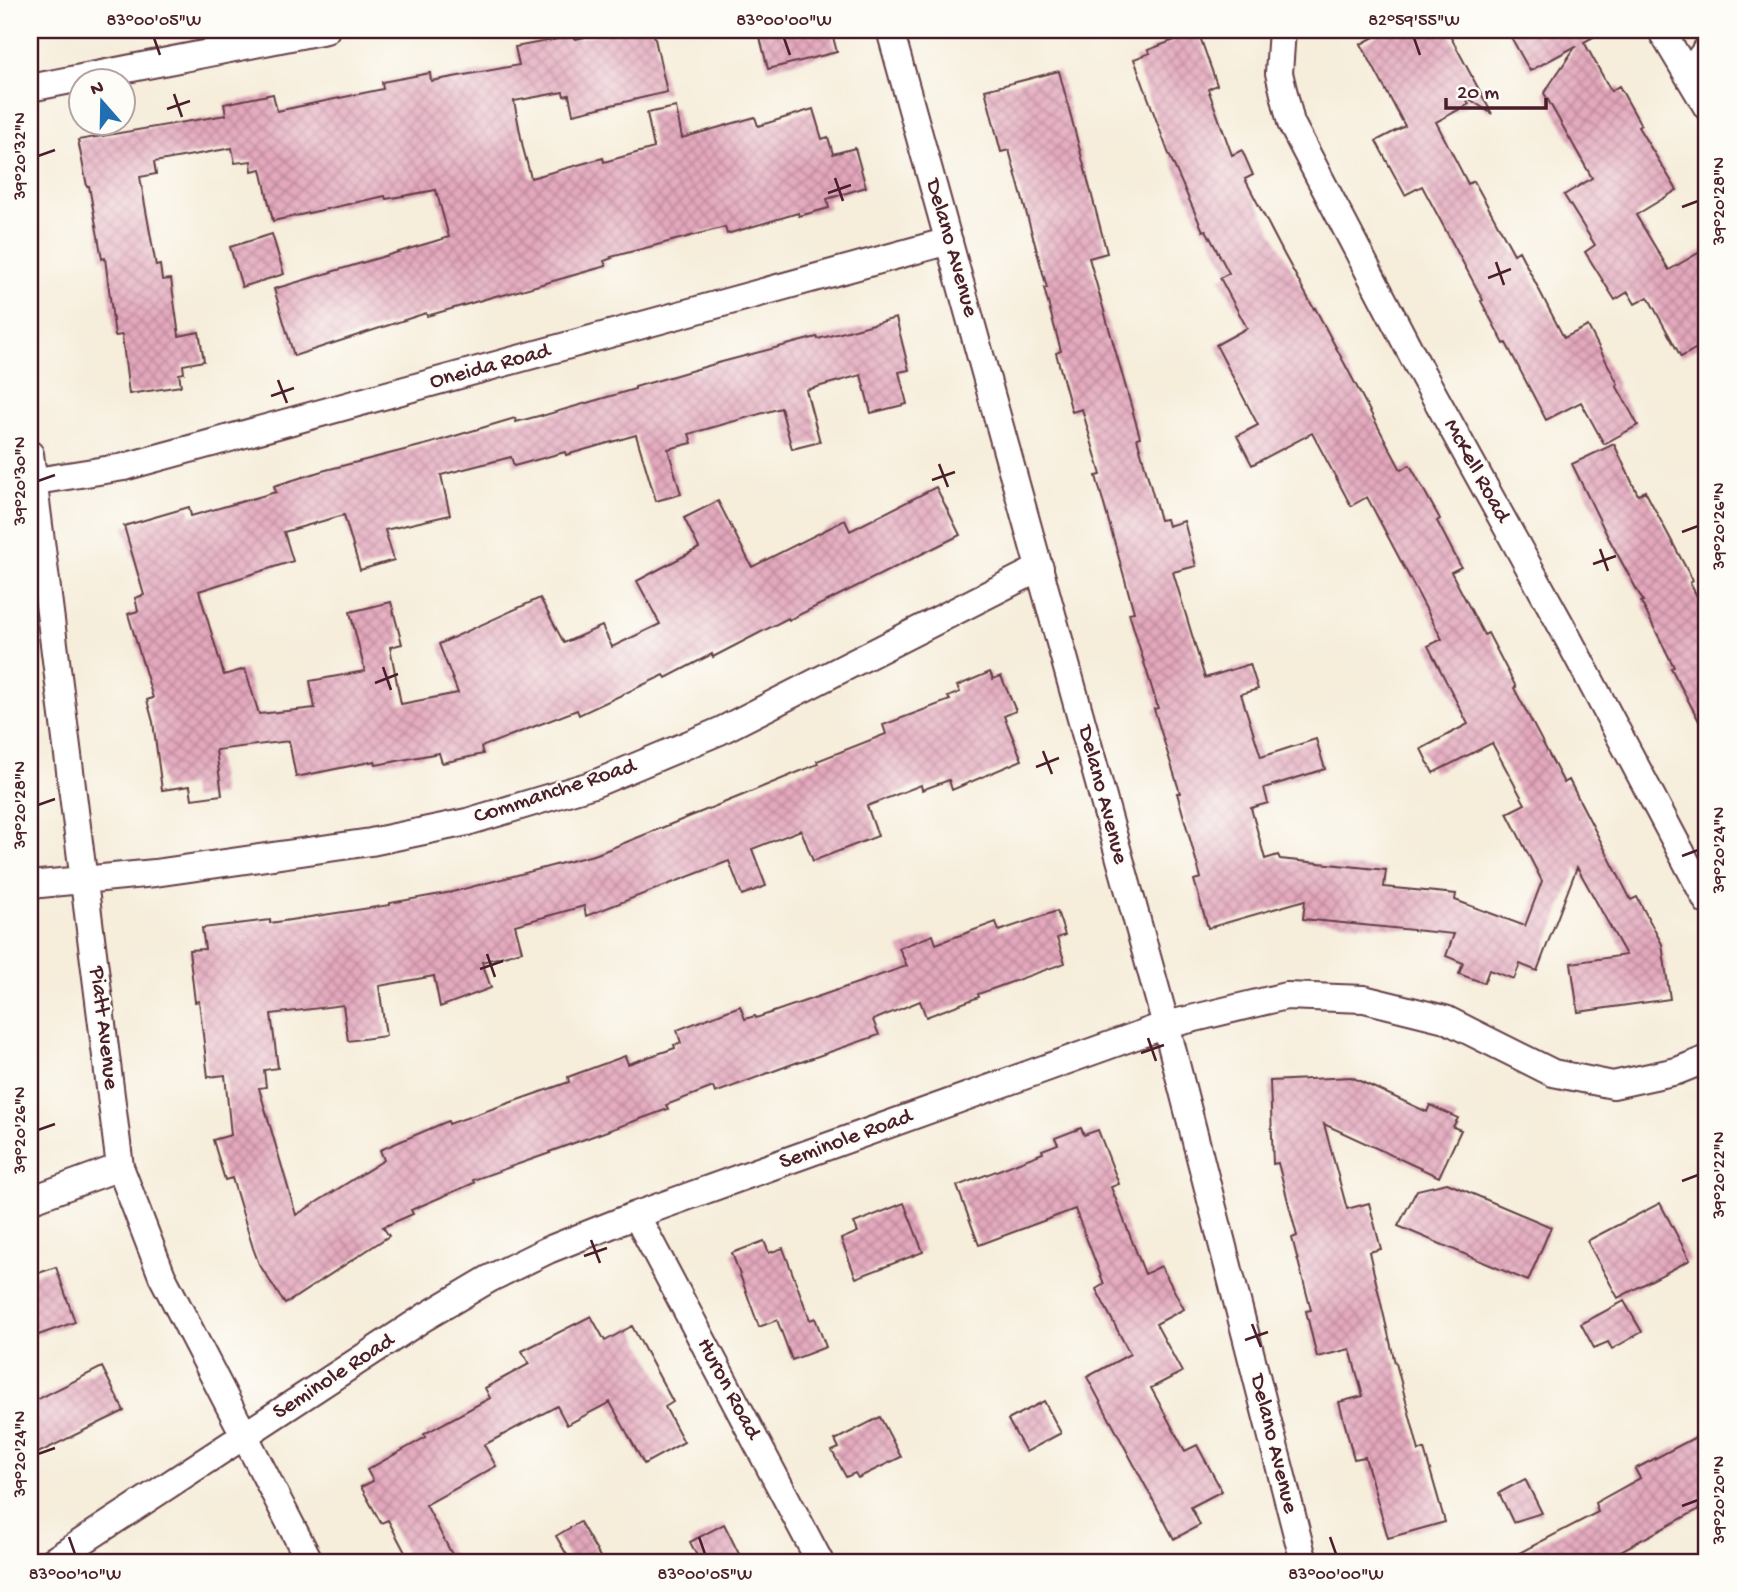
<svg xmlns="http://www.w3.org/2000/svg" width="1737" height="1592" viewBox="0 0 1737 1592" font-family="'Gochi Hand',sans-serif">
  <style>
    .building { fill: url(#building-cross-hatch) }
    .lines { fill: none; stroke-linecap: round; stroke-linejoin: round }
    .service-casing { stroke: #643e45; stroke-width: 18 }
    .minor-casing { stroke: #643e45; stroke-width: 30 }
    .service { stroke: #fff; stroke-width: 14 }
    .minor { stroke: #fff; stroke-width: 26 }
    .ticks { fill: none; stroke: #4a1f2b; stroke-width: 2.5 }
    .labels { text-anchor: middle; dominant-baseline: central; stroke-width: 5; stroke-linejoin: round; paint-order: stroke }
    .street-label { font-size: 23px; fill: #4a1f2b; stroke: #fdfcf7 }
    .neatline { fill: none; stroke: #4a1f2b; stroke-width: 2.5 }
    .ticks-label { font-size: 18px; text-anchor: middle; fill: #4a1f2b }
  </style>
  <defs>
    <pattern id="building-cross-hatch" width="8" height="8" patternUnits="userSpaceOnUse" patternTransform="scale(1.75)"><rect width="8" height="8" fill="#e4a8bd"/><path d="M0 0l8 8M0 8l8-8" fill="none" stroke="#bb889a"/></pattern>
  </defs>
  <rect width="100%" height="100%" fill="#fdfcf7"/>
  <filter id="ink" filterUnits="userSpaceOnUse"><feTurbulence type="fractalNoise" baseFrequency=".0143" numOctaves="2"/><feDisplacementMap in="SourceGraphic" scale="14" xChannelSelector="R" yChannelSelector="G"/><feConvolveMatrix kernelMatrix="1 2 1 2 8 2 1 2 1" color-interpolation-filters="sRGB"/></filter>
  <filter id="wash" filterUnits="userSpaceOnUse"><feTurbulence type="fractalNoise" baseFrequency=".00686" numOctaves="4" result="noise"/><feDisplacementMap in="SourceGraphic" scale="28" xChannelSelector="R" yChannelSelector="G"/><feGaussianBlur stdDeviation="1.57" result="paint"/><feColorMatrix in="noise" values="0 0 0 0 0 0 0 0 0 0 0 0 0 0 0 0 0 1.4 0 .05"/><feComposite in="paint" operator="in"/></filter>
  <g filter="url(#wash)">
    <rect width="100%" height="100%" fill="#f6edda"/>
    <g id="blocks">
      <!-- building -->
      <path class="building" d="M617,30H653L667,92L573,114L569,95L564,96L563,92L514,101L523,148L531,178L603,158L604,162L654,148L647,113L676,107L682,138L755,117L758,126L813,109L822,139L828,137L833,154L855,148L866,187L827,199L829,208L799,216L798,213L727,234L725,227L611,257L612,258L604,261L606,266L500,296L499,295L427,316L426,313L294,356L274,289L449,237L436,190L386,199L385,196L273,221L261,169L252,171L251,161L235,163L232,148L154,162L156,174L140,177L156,266L160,265L162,280L171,279L179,336L199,332L204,361L183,365L184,373L179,374L181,386L129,394L122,335L115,336L105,258L102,259L89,186H87L78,140L226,115L224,104L273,94L277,111L383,89L382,82L430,73L431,81L519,65L515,47L574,36L575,39Z
        M758,30H831L837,52L768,69Z
        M1387,30H1447L1492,114L1465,96L1469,104L1436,122L1468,184L1474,181L1514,254L1519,251L1564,338L1588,326L1618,384L1616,385L1638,425L1604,444L1581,402L1546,420L1506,343L1504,344L1481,301L1483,300L1422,186L1405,195L1376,141L1405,126L1361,44Z
        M1507,30H1606L1584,42L1611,91L1619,86L1641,125L1638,127L1677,190L1636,215L1669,270L1707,248V342L1681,357L1648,297L1635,304L1628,292L1615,300L1585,252L1595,245L1564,195L1592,178L1544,93L1576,46L1530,71Z
        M1198,31L1217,85L1208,89L1232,155L1242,150L1253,175L1245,179L1285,256L1314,309L1315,308L1401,470L1410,465L1440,519L1437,521L1461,567L1451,572L1484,635L1488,633L1516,687L1514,688L1564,783L1569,780L1631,900L1637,897L1662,944L1670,999L1578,1012L1571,963L1626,955L1577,867L1537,971L1520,964L1514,979L1489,970L1484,983L1459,974L1463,963L1446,956L1454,934L1303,919L1305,900L1208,928L1194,880L1201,878L1177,793H1180L1154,709L1158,708L1129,613L1134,612L1096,476L1101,475L1082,409L1072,412L1056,353L1061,351L1044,288H1047L1009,150L1001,152L985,90L1059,71L1107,253L1089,258L1140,437L1137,438L1160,520L1166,519L1168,526L1184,521L1196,566L1173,572L1205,678L1250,664L1258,689L1241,694L1261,757L1316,739L1325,769L1264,788L1268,803L1251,808L1265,859L1278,855L1280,859L1386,870L1384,887L1456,894L1455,900L1525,926L1542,881L1507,813L1525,804L1492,743L1433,773L1421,749L1468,724L1428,646L1442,639L1367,497L1351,506L1312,433L1252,465L1237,436L1258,425L1216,345L1247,328L1220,278L1229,273L1206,230L1203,231L1168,152L1134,59L1150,53L1148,50Z
        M272,234L284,274L242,287L230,247Z
        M896,318L909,370L899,372L907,404L871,413L861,375L806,390L820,442L792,449L781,408L689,434L692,443L668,449L681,494L656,501L636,435L566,455L565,452L514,466L511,457L441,475L450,515L385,530L394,560L360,570L344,515L284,532L293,561L199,591L224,675L245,669L259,714L315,708L310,681L365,671L350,612L391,602L402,644L390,647L401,704L458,693L439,644L540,598L564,643L602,626L612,647L660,624L637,581L699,548L684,518L718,501L752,567L845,520L850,531L936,487L960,535L789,620L788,618L713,657L712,654L666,678L664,675L579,715L577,710L481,747L483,754L442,763L439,753L376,765L375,761L296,777L289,741L216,750L222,795L192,799L190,786L162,790L153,722L147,700L153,698L128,614L138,611L135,598L144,595L124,526L189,507L191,516L276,492L274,486L322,471L428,444L515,418L516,422L542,415V416L635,389V387L718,363L817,337L818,339Z
        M1614,444L1638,495L1645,491L1693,581L1690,583L1707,616V736L1671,668L1674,667L1641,602L1643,601L1608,537L1572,464Z
        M990,672L993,679L1001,676L1016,711L1004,716L1022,760L952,790L949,780L922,790L921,785L867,806L878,836L813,861L801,830L752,849L766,886L742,895L729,861L586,916L584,906L515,925L522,951L482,962L491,988L440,1007L434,976L379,986L386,1036L348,1041L343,1005L271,1014L278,1068L264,1070L266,1087L259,1088L296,1215L384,1160L380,1150L448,1121L449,1124L569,1082L568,1077L625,1056L628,1064L675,1048L674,1045L681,1043L677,1030L740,1006L745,1019L755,1016L756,1018L907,966L899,948L933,935L936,944L996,922L999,931L1057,911L1065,935L1057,938L1065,963L978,994L979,997L926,1017L920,1001L873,1020L879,1035L798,1063V1062L715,1093L713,1087L666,1105L668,1109L549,1152L550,1153L473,1180L474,1183L411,1210L413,1214L383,1227L389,1236L285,1304L259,1264L253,1248L232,1178L225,1180L213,1140L231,1135L225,1075L208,1077L199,1001L195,1002L189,950L205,949L202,928L270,920V923L390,905V903L452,892L597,854L743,795L818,764L817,761L886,734L883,725L950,700L948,697L960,692L957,686Z
        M1351,1077L1427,1112L1430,1105L1458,1118L1453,1127L1461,1130L1439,1177L1324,1124L1347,1209L1369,1203L1381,1249L1369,1252L1395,1363H1396L1419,1451L1424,1449L1445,1522L1388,1538L1365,1457L1354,1459L1339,1402L1363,1396L1350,1349L1317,1357L1306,1311L1311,1310L1292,1238L1297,1236L1278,1163L1273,1164L1270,1081Z
        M1081,1128L1084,1135L1098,1130L1119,1184L1111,1187L1145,1274L1161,1266L1184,1309L1156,1324L1182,1372L1151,1388L1185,1451L1197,1445L1222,1491L1191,1507L1200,1525L1174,1539L1087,1377L1130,1354L1096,1289L1104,1284L1075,1209L979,1245L957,1186L1043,1153L1042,1150L1058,1144L1055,1138Z
        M1447,1183L1551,1227L1528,1281L1398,1226L1417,1190Z
        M904,1203L923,1252L856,1278L841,1239L858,1232L854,1223Z
        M1660,1203L1690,1260L1618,1298L1587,1241Z
        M764,1241L769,1253L783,1248L810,1320L815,1318L826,1347L792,1360L777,1320L759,1327L732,1253Z
        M56,1267L75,1322L30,1338V1276Z
        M1624,1301L1642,1332L1612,1349L1608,1342L1594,1348L1581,1324Z
        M591,1316L605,1341L632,1326L673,1402L665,1407L684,1442L644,1464L610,1402L567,1425L557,1406L484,1445L496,1466L426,1505L456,1562H410L388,1520L381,1523L361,1487L373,1481L367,1470L426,1437L424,1434L490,1398L485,1388L529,1364L522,1351Z
        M102,1367L124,1411L30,1457V1403Z
        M1044,1401L1061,1433L1026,1452L1008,1420Z
        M880,1417L901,1457L858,1478L855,1473L846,1477L832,1451L839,1448L835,1440Z
        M1707,1431V1505L1600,1562H1502L1598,1512L1595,1503L1640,1478L1635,1469Z
        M1525,1479L1542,1513L1513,1522L1499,1493Z
        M580,1522L603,1562H571L556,1536Z
        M724,1524L743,1562H700L690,1542Z"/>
    </g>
  </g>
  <g filter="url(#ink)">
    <use href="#blocks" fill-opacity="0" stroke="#643e45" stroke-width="2"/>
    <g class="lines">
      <!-- service casing -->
      <g class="service-casing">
        <path id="service" d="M1684,69L1707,39"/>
      </g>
      <!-- minor casing -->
      <g class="minor-casing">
        <path id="minor" d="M890,30L1166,1025L1304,1562
          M1282,30L1279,73L1291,123L1419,368L1562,627L1707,901
          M1661,30L1707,107
          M30,88L326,30
          M30,454L120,1167L162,1276L310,1562
          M30,482L124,467L949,241
          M30,885L155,873L371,842L467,822L594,784L720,731L1040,568
          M30,1200L120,1167
          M636,1215L820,1562
          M51,1562L425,1317L489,1279L548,1250L636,1215L1166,1025L1286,996L1364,999L1445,1019L1553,1073L1613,1085L1677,1071L1707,1059"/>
      </g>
      <!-- service -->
      <use href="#service" class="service"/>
      <!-- minor -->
      <use href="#minor" class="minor"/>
    </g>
  </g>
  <!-- ticks -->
  <path class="ticks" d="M154,38L160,55M784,38L790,55M1414,38L1420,55M174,94L182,117M167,109L190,101M38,156L55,150M835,178L843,201M828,193L851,185M1682,207L1698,201M1496,262L1504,285M1488,278L1511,269M278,380L287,403M271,396L294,388M939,464L948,487M932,480L955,472M38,481L55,475M1682,532L1698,526M1600,549L1608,571M1593,564L1616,556M383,667L391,690M375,683L398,674M1043,751L1052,774M1036,767L1059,758M38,805L55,799M1682,856L1698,850M487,954L495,977M480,969L503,961M1148,1038L1156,1061M1141,1053L1164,1045M38,1130L55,1124M1682,1181L1698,1175M591,1240L600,1263M584,1256L607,1248M1252,1324L1261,1347M1245,1340L1268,1332M38,1454L55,1448M1682,1506L1698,1500M69,1537L75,1554M699,1537L705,1554M1330,1537L1336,1554"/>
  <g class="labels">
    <!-- street labels -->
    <g class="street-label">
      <text transform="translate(951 248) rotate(74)">Delano Avenue</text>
      <text transform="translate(490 367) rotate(-15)">Oneida Road</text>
      <text transform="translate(1476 471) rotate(61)">McKell Road</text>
      <text transform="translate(555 792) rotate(-18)">Commanche Road</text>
      <text transform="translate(1102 795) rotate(75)">Delano Avenue</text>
      <text transform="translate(103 1028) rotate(83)">Piatt Avenue</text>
      <text transform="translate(846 1140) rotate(-20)">Seminole Road</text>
      <text transform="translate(334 1377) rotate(-33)">Seminole Road</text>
      <text transform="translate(728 1389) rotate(62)">Huron Road</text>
      <text transform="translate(1273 1444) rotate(76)">Delano Avenue</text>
    </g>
  </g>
  <!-- margin -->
  <rect width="1737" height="1592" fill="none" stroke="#fdfcf7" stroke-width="77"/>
  <!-- north arrow -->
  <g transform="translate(102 102) rotate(340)"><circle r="33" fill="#fdfcf7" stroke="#b5a4a5" stroke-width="2"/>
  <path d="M0-5L12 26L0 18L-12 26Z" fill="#1f6fb2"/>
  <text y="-10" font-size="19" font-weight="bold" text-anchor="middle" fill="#4a1f2b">N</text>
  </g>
  <!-- scale -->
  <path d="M1446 98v10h100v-10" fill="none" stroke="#4a1f2b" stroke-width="3.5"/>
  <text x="1457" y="98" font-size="21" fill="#4a1f2b" stroke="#fdfcf7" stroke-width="5" paint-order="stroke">20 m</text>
  <rect x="38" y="38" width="1660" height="1516" class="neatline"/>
  <g class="ticks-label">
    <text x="154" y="25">83°00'05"W</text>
    <text x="784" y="25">83°00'00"W</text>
    <text x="1414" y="25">82°59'55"W</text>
    <text transform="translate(19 156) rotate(-90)" y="6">39°20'32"N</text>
    <text transform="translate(1718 201) rotate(-90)" y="6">39°20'28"N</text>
    <text transform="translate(19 481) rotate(-90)" y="6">39°20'30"N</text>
    <text transform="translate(1718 526) rotate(-90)" y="6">39°20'26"N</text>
    <text transform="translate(19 805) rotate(-90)" y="6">39°20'28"N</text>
    <text transform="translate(1718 850) rotate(-90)" y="6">39°20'24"N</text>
    <text transform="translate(19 1130) rotate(-90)" y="6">39°20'26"N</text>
    <text transform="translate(1718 1175) rotate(-90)" y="6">39°20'22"N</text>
    <text transform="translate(19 1454) rotate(-90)" y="6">39°20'24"N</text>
    <text transform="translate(1718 1500) rotate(-90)" y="6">39°20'20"N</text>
    <text x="75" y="1579">83°00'10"W</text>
    <text x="705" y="1579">83°00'05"W</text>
    <text x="1336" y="1579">83°00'00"W</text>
  </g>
</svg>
